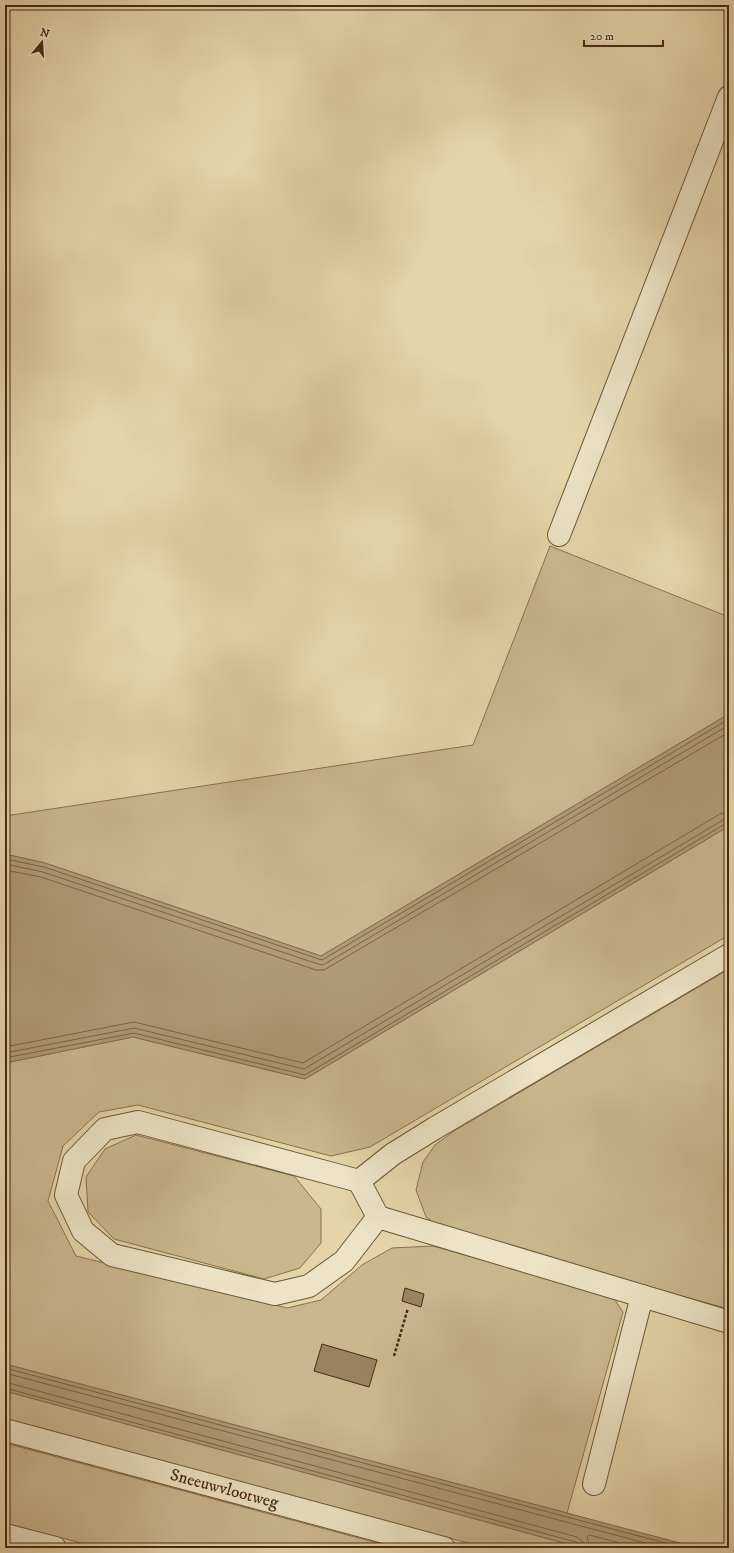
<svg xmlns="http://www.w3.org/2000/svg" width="734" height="1553" viewBox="0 0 734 1553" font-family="'IM FELL DW Pica',serif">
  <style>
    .green { fill: #cab78e; stroke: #8a7050 }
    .water { fill: #af9a74; stroke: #866d4c }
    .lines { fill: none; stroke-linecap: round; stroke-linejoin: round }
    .shore { stroke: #7c6242; stroke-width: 1 }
    .building { fill: #9a825f; stroke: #492911 }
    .minor-casing { stroke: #705436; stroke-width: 24 }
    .path { stroke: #492911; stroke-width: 2.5; stroke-dasharray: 3 2; stroke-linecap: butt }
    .minor { stroke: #ede3c6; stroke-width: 22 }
    .labels { text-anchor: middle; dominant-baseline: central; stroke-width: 3.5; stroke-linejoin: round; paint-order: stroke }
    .street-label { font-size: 17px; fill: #492911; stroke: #ede3c6 }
  </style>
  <rect width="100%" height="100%" fill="#e4d4a7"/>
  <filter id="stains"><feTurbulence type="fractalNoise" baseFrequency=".005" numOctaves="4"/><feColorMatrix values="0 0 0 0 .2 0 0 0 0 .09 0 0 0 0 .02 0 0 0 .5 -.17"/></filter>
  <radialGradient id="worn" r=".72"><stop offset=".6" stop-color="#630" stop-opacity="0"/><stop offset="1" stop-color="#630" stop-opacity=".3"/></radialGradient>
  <!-- green -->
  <path class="green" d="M550,546L729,617V714L321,956L45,863L9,855L5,856V816L473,745Z
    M729,826V935L370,1147L331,1156L138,1105L99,1112L63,1146L48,1201L76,1256L287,1308L321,1300L362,1265L392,1248L433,1246L613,1297L623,1312L567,1513L5,1364V1063L133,1037L305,1079Z
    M729,969V1309L449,1233L426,1217L416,1190L423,1162L435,1145L454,1131Z
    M136,1135L294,1176L321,1209V1243L300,1268L264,1279L114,1239L88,1212L86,1177L105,1149Z
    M5,1391L582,1548H487L5,1420Z
    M5,1443L396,1548H100L5,1523Z"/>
  <!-- water -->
  <path class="water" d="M729,714V826L305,1079L133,1037L5,1063V856L9,855L45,863L321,956Z
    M5,1364L699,1548H582L5,1391Z"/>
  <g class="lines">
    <!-- shore -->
    <path class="shore" d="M5,860H10L44,867L322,960L729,719
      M5,865H10L43,872L318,964L323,965L729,725
      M5,871H10L41,877L316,970H324L729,732
      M5,1047L134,1022L303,1063L720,814L729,812
      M5,1053L134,1028L304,1069L723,820L729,818
      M5,1058L134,1033L305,1075L725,824L729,823
      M5,1368L684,1548
      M5,1373L664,1548
      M5,1382L577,1537L583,1542L584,1548
      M5,1388L576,1542L579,1544V1548
      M590,1548L587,1537L589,1535L640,1548"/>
  </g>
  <!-- building -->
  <path class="building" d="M405,1288L424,1294L421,1307L402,1301Z
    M322,1344L377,1360L369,1387L314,1371Z"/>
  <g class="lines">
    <!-- minor casing -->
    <g class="minor-casing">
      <g id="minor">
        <path d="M559,535L729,97"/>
        <path d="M729,955L435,1128L393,1154L359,1181L138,1122L105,1129L74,1161L66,1195L83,1231L112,1255L275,1294L309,1286L344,1261L378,1217L729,1322"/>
        <path d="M359,1181L378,1217"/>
        <path id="s1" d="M5,1430L444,1548"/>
        <path d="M594,1484L642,1296"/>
        <path d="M5,1535L55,1548"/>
      </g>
    </g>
    <!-- path -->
    <path class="path" d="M394,1356L408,1308"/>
    <!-- minor -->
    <use href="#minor" class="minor"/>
  </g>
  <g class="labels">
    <!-- street labels -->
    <g class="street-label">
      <text stroke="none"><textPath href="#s1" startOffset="227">Sneeuwvlootweg</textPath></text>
    </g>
  </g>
  <!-- margin -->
  <rect width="734" height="1553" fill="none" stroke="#e4d4a7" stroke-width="20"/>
  <rect x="6" y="6" width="722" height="1541" fill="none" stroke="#492911" stroke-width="2"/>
  <rect x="10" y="10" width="714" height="1533" fill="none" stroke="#492911"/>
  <!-- north arrow -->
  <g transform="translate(42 42) rotate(18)" stroke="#ede3c6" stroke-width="3" paint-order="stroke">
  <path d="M0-3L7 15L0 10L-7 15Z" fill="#492911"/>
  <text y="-6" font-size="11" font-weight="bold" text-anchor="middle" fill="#492911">N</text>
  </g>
  <!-- scale -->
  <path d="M584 40v6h79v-6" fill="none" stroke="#492911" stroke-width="2"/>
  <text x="590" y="40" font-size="12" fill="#492911" stroke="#ede3c6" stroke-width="3" paint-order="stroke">20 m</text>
  <rect width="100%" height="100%" filter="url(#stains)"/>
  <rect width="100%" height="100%" fill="url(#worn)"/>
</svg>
